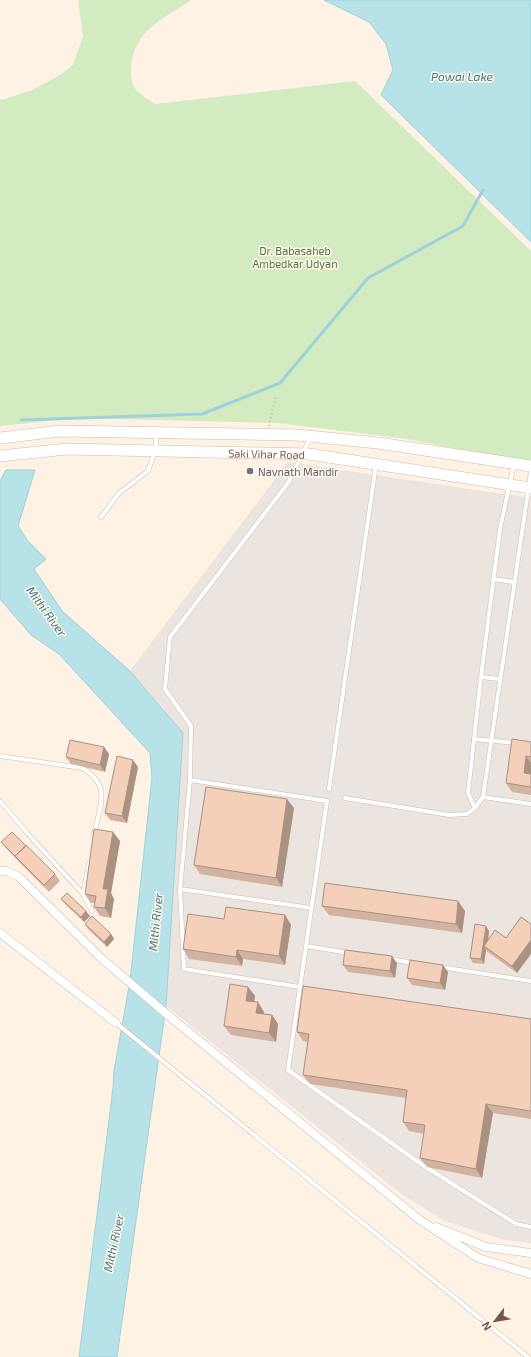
<svg xmlns="http://www.w3.org/2000/svg" width="531" height="1357" viewBox="0 0 531 1357" font-family="'Exo 2',sans-serif">
  <style>
    .industrial { fill: #ece4de }
    .green { fill: #d3ebc1 }
    .water { fill: #b7e2e8; stroke: #9dd2da }
    .lines { fill: none; stroke-linecap: round; stroke-linejoin: round }
    .stream { stroke: #9dd2da; stroke-width: 3 }
    .lane-casing { stroke: #d1bbac; stroke-width: 5 }
    .street-casing { stroke: #d1bbac; stroke-width: 9 }
    .secondary-casing { stroke: #d4bba9; stroke-width: 12 }
    .path { stroke: #d9b29d; stroke-width: 2; stroke-dasharray: 1 3; stroke-linecap: butt }
    .lane { stroke: #fff; stroke-width: 4 }
    .street { stroke: #fff; stroke-width: 8 }
    .secondary { stroke: #fff; stroke-width: 11 }
    .wall { fill: #d2b2a0 }
    .shaded-wall { fill: #ab9182 }
    .building { fill: #f4cfba; stroke: #ab9182 }
    .worship-dot { fill: #6b7280; stroke: #fff6ea; stroke-width: 1.5 }
    .labels { text-anchor: middle; dominant-baseline: central; stroke-width: 3; stroke-linejoin: round; paint-order: stroke }
    .park-label { font-size: 11px; fill: #50773d; stroke: #fff6ea }
    .street-label { font-size: 11px; fill: #765748; stroke: #fff6ea }
    .worship-label { font-size: 11px; fill: #5b616d; stroke: #fff6ea; text-anchor: start }
    .water-label { font-size: 12px; font-style: italic; fill: #3e7a83; stroke: #fff6ea }
  </style>
  <rect width="100%" height="100%" fill="#fdf2e3"/>
  <!-- industrial -->
  <path class="industrial" d="M288,462L531,498V1243L505,1240L444,1221L400,1193L166,1006L183,733L158,702L130,671Z"/>
  <!-- green -->
  <path class="green" d="M78,0H191C177,10 160,18 148,30C134,42 126,70 134,87C138,93 149,101 156,104L355,81L531,251V464L407,439L278,423L77,418L0,426V99L2,100L32,90L60,75L73,65L83,36Z"/>
  <!-- water -->
  <path class="water" d="M324,0H531V242L381,95L393,70L386,44L369,22Z
    M6,470H35L18,526L28,541L46,559L34,569L62,611L130,671L183,733L166,1006L117,1357H79L113,1088L114,1071L130,981L152,778L150,753L59,654L31,635L0,599V481Z"/>
  <g class="lines">
    <!-- stream -->
    <path class="stream" d="M21,420L202,414L280,383L368,278L463,226L483,190"/>
    <!-- lane casing -->
    <g class="lane-casing">
      <path id="lane" d="M514,464L500,529L481,677L468,793L475,808L483,797L531,471
        M101,517L119,493L148,471L155,451L157,433
        M493,579L514,582
        M481,677L499,679
        M474,739L515,743
        M0,756L82,768C112,785 100,806 94,834
        M190,780L327,801L288,1070L424,1166L516,1224L531,1227
        M329,789L376,465
        M483,797L531,804
        M345,798L449,815L467,814L475,808
        M0,801L28,834L83,894L92,911
        M180,889L311,908
        M83,894L89,863
        M306,946L349,953
        M389,959L414,963
        M440,967L531,981
        M300,987L184,969L180,889L190,780L191,726L165,689L170,637L288,483L311,437
        M116,1023L528,1357"/>
    </g>
    <!-- street casing -->
    <g class="street-casing">
      <path id="street" d="M0,871H6L19,877L101,958L170,1017L420,1220L478,1258L531,1274
        M0,933L116,1023
        M436,1227L486,1247L531,1253"/>
    </g>
    <!-- secondary casing -->
    <g class="secondary-casing">
      <g id="secondary">
        <path d="M0,438L60,431L297,435L378,443L531,466"/>
        <path id="s1" d="M0,456L67,449L309,454L531,488"/>
      </g>
    </g>
    <!-- path -->
    <path class="path" d="M269,426L276,395"/>
    <!-- lane -->
    <use href="#lane" class="lane"/>
    <!-- street -->
    <use href="#street" class="street"/>
    <!-- secondary -->
    <use href="#secondary" class="secondary"/>
  </g>
  <!-- wall -->
  <path class="wall" d="M531,742V795L512,792L506,783Z
    M104,747L109,754L105,772L71,764L66,757Z
    M138,767L127,823L110,820L105,813Z
    M294,808L282,887L200,874L194,865Z
    M113,832L120,841L111,893L114,899L111,918L100,916L94,907V903H91L85,894Z
    M1,842L26,846L55,874L60,881L49,892L20,863L5,847Z
    M61,899L90,916L84,922L65,904Z
    M322,906L465,911L462,933L329,915Z
    M285,915L291,925L285,965L243,959L242,966L189,959L183,949L224,919Z
    M85,924L111,934L114,939L107,947L88,929Z
    M495,930L517,973L489,953L486,950L484,964L473,963L470,958L489,931L488,940Z
    M397,963L395,978L348,972L343,965Z
    M443,965L448,972L445,990L412,985L407,978Z
    M248,987L255,996L254,1002L264,1012V1014L272,1015L278,1024L276,1042L231,1035L224,1026Z
    M531,1019V1119L493,1113L482,1178L427,1167L420,1158L424,1134L409,1131L403,1122L406,1098L310,1084L303,1075L308,1042L303,1041L297,1032Z"/>
  <!-- shaded-wall -->
  <path class="shaded-wall" d="M104,747L109,754L105,772L100,765Z
    M526,756L531,763V777L524,773Z
    M133,760L138,767L127,823L122,816Z
    M287,799L294,808L282,887L276,878Z
    M113,832L120,841L111,893L114,899L111,918L105,908L103,889Z
    M458,901L465,911L462,933L456,924Z
    M86,911L90,916L84,922L81,917Z
    M285,915L291,925L285,965L279,956Z
    M486,926L489,931L487,948L484,946L486,950L484,964L481,959Z
    M111,934L114,939L107,947L104,942Z
    M531,940V954L517,973L512,966Z
    M237,950L243,959L242,966L236,957Z
    M392,956L397,963L395,978L390,971Z
    M443,965L448,972L445,990L440,983Z
    M248,987L255,996L253,1010L246,1001Z
    M258,1002L264,1012L263,1022L256,1013Z
    M272,1015L278,1024L276,1042L269,1033Z
    M486,1104L493,1113L482,1178L476,1169Z"/>
  <!-- building -->
  <path class="building" d="M512,739L531,742V757L526,756L524,773L531,774V787L506,783Z
    M70,740L104,747L100,765L66,757Z
    M117,756L133,760L122,816L105,813Z
    M206,787L287,799L276,878L194,865Z
    M94,829L113,832L103,889H108L105,908L94,907L96,896L85,894Z
    M12,832L26,846L15,856L16,857L1,842Z
    M26,845L55,874L44,885L15,856Z
    M325,883L458,901L456,924L322,906Z
    M67,893L86,911L81,917L61,899Z
    M226,907L285,915L279,956L237,950L236,957L183,949L188,914L224,919Z
    M92,916L111,934L104,942L85,924Z
    M521,917L531,924V940L512,966L484,946L495,930L506,938Z
    M475,924L486,926L481,959L470,958Z
    M345,950L392,956L390,971L343,965Z
    M410,960L443,965L440,983L407,978Z
    M230,984L248,987L246,1001L258,1002L256,1013L272,1015L269,1033L224,1026Z
    M303,986L531,1019V1111L486,1104L476,1169L420,1158L425,1125L403,1122L407,1090L303,1075L309,1034L297,1032Z"/>
  <!-- markers -->
  <circle class="worship-dot" cx="250" cy="471" r="4"/>
  <g class="labels">
    <!-- park labels -->
    <g class="park-label">
      <text x="295" y="250">Dr. Babasaheb<tspan x="295" dy="13">Ambedkar Udyan</tspan></text>
    </g>
    <!-- street labels -->
    <g class="street-label">
      <text stroke="none"><textPath href="#s1" startOffset="267">Saki Vihar Road</textPath></text>
    </g>
    <!-- worship labels -->
    <g class="worship-label">
      <text x="258" y="471">Navnath Mandir</text>
    </g>
    <!-- water labels -->
    <g class="water-label">
      <text x="462" y="76">Powai Lake</text>
      <text transform="translate(47 611) rotate(54)">Mithi River</text>
      <text transform="translate(155 922) rotate(-84)">Mithi River</text>
      <text transform="translate(113 1243) rotate(-78)">Mithi River</text>
    </g>
  </g>
  <!-- north arrow -->
  <g transform="translate(495 1321) rotate(239)" stroke="#fff6ea" stroke-width="3" paint-order="stroke">
  <path d="M0-3L7 15L0 10L-7 15Z" fill="#765748"/>
  <text y="-6" font-size="11" font-weight="bold" text-anchor="middle" fill="#765748">N</text>
  </g>
</svg>
